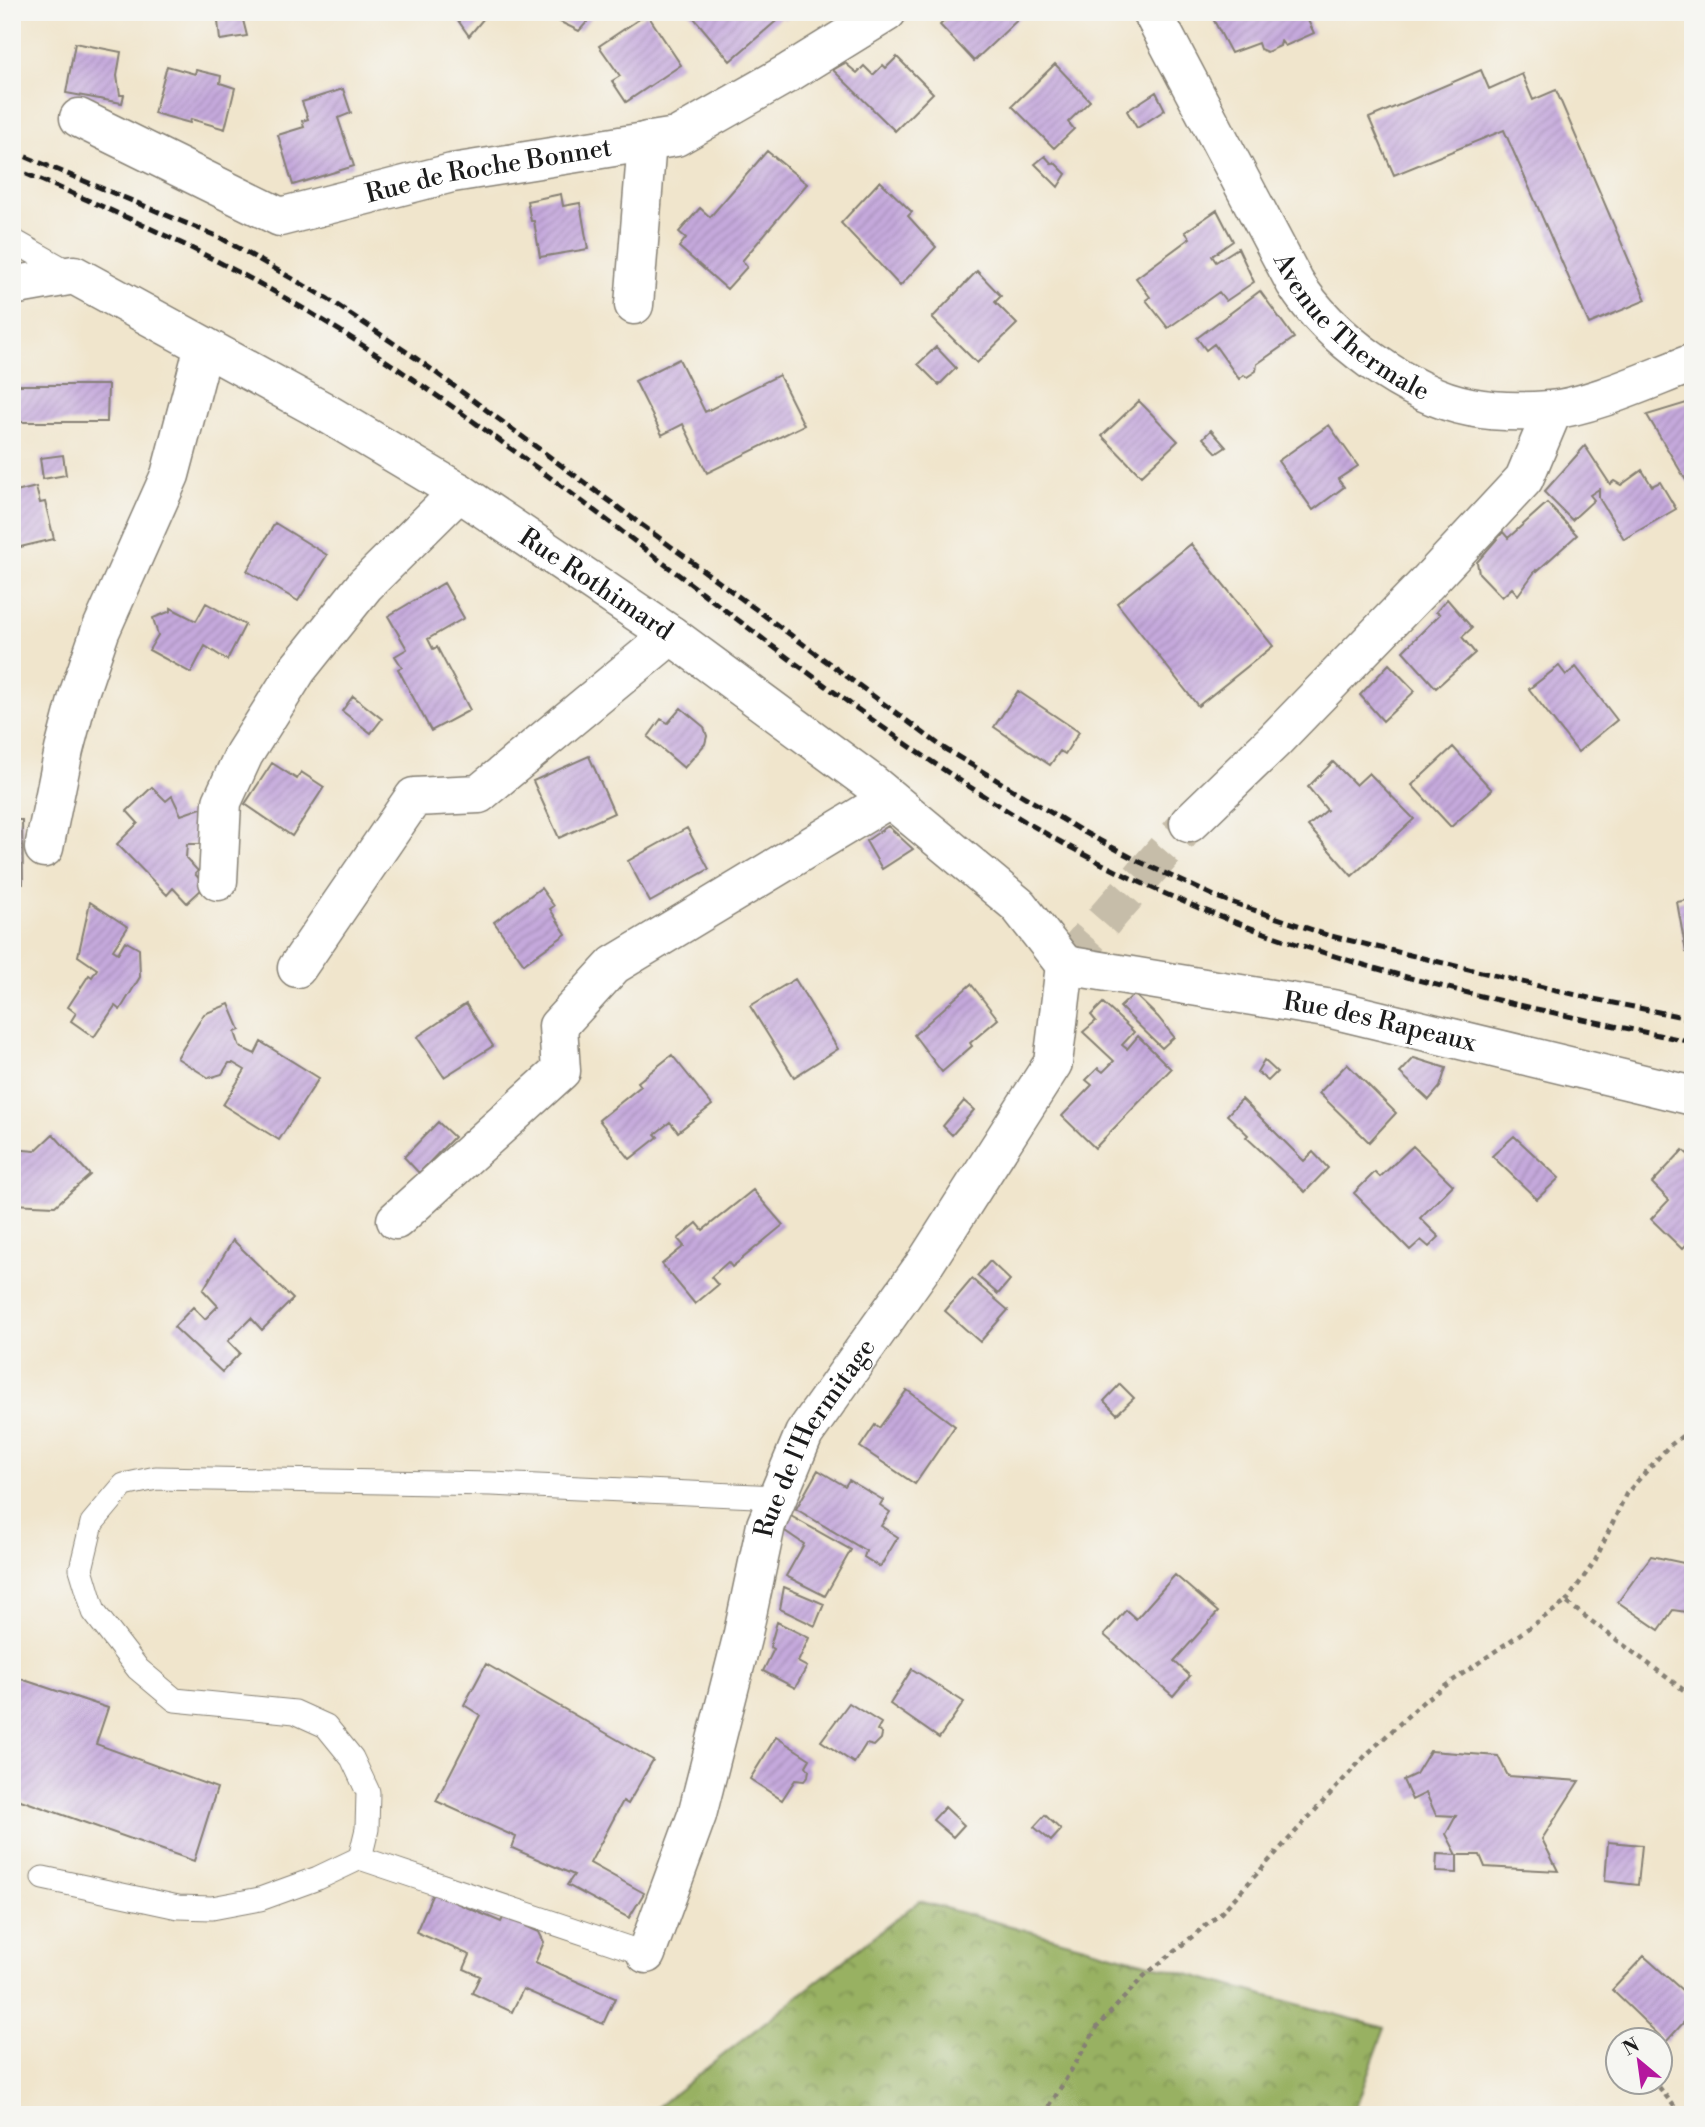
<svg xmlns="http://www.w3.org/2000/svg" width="1705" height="2127" viewBox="0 0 1705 2127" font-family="'Libre Bodoni',serif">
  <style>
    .forest { fill: url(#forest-crowns); stroke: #5a663f; stroke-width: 2 }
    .building { fill: url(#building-hatch) }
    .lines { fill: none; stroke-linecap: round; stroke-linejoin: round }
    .street-tunnel { stroke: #c6bda9; stroke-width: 38; stroke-dasharray: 38 19; stroke-linecap: butt }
    .lane-casing { stroke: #868074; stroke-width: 25 }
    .street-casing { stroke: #868074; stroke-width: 41 }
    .secondary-casing { stroke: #868074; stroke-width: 41 }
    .path { stroke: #868074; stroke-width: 4.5; stroke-dasharray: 5 5; stroke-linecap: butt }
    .lane { stroke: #fff; stroke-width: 23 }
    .street { stroke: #fff; stroke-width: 38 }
    .secondary { stroke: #fff; stroke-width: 38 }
    .rail { stroke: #1c1c1c; stroke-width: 5; stroke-dasharray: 10 5; stroke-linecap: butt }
    .labels { text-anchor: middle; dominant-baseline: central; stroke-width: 5; stroke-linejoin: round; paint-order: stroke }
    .street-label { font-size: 26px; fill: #1c1c1c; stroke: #f6f6f2 }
  </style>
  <defs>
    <pattern id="forest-crowns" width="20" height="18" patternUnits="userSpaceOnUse" patternTransform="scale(1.75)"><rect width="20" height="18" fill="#98b162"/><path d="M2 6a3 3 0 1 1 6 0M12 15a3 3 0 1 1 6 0" fill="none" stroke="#7b8f50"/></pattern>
    <pattern id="building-hatch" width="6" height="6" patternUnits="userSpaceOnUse" patternTransform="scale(1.75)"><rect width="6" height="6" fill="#c5a9dc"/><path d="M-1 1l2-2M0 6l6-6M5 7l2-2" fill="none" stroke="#a991bc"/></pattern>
  </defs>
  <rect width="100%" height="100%" fill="#f6f6f2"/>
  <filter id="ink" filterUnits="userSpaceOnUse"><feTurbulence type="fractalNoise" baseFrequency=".0143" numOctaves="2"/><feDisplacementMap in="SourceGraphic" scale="14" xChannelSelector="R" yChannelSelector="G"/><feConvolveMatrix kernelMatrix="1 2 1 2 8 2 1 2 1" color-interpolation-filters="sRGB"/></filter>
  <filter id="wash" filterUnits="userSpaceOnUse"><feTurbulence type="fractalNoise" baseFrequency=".00686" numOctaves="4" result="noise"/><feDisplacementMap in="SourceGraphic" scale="28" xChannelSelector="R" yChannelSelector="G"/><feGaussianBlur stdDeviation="1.57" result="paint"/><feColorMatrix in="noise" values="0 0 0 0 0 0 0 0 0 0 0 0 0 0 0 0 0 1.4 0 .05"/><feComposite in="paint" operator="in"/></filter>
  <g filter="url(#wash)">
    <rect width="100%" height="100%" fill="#f0e5cc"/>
    <!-- forest -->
    <path class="forest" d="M919,1901L1385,2028L1353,2115H647Z"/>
    <g id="blocks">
      <!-- building -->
      <path class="building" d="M458,12H489L469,36L455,16Z
        M558,12H596L579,31L554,19Z
        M689,12H794L785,20L782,16L730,61Z
        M953,12H1026L974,61L940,25Z
        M1213,12H1304L1314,33L1285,46L1281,41L1280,46L1267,52L1260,49L1258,43L1231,53L1210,13Z
        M647,14L681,65L626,102L612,81L620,76L599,46Z
        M242,16L247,36L220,40L218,21Z
        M75,43L121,52L117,76L120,95H124L122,103L66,93Z
        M897,57L933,93L895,131L833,70L845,63L857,73L864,66L873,75L883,65L886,68Z
        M1055,64L1090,101L1068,122L1074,129L1054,148L1012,106Z
        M167,66L195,74L196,70L221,76L220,83L235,88L225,129L191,119L190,123L154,113Z
        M1481,70L1489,89L1522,74L1533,100L1556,90L1646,300L1589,324L1504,130L1394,175L1369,118Z
        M343,89L351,113L338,118L354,166L293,185L278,135L304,127L302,121L308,119L302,102Z
        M1156,92L1165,110L1137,128L1127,111Z
        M767,151L807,184L742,261L747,267L727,289L679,247L686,238L679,232L700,208L710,217Z
        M1045,156L1052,164L1054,162L1066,174L1058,187L1035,164Z
        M880,181L912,212L908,216L936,247L900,286L841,223Z
        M561,194L563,206L580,203L588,249L540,257L534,221H531L527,201Z
        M1217,210L1233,241L1212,256L1216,262L1238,248L1254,282L1226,301L1219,292L1168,328L1146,300L1150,297L1136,278L1190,238L1185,232Z
        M977,271L1001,296L995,302L1017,324L977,363L932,318Z
        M1260,291L1294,338L1257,364L1256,371L1247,377L1244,375L1239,379L1214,344L1206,350L1197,338Z
        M936,347L956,368L939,385L918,364Z
        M679,359L705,412L779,375L804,425L707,473L683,424L662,435L635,381Z
        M12,385H108L107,422H12Z
        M1139,401L1178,441L1141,476L1102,436Z
        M1693,401V479L1687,482L1647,415Z
        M1329,425L1358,466L1338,479L1344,487L1313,510L1278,461Z
        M1211,430L1226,447L1217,453L1203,438Z
        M1585,446L1610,484L1614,481L1621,485L1642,470L1652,486L1660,482L1676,509L1624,539L1599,498V489L1590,495L1594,500L1572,520L1544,492Z
        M63,455L66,475L43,479L40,458Z
        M36,487L40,503L45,502L54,539L12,549V493Z
        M1547,503L1577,535L1537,571L1536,570L1518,595L1512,588L1502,597L1479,573L1477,562L1503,532L1508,538Z
        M275,523L327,555L298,601L247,571Z
        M1191,544L1273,646L1198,706L1117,603Z
        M444,583L464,618L428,639L433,649L437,647L470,710L431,731L398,669L402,667L395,656L407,649L388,616Z
        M1447,599L1472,628L1462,637L1475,653L1436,688L1403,651L1440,614L1436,612Z
        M206,603L245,625L227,660L205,646L191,673L149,650L158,635L153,618L171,611V608L196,621Z
        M1389,664L1415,691L1383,721L1360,695Z
        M1559,666L1566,675L1576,667L1617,720L1578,752L1529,689Z
        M1018,691L1079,732L1065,754L1060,751L1050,765L994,727Z
        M353,696L382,719L371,733L342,711Z
        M681,708L704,727L707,736L705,744L684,768L648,737L661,719L668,723Z
        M1453,747L1492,790L1451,827L1412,785Z
        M589,756L614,813L559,838L533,781Z
        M1333,762L1356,785L1369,773L1414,819L1352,876L1308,826L1327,810L1308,787Z
        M272,763L297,779L301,772L324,787L292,836L245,804Z
        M152,787L166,801L172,796L181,815L204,807L207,844H187L186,858L198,871L195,874L202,882L203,888L187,903L173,888L167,895L117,844L138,823L127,811Z
        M12,820H22L23,884H12Z
        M888,826L913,849L882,869L866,841Z
        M687,828L709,869L650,902L628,861Z
        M541,888L554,906L550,909L566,934L524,964L494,922Z
        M1693,899V951L1686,952L1677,902Z
        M90,902L128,927L113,950L118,953L125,941L139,949L140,977L120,1010L115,1006L94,1037L71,1021L76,1013L68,1007L89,975L92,977L97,969L78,956Z
        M795,979L838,1049L794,1077L750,1006Z
        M971,984L998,1019L970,1043L972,1046L942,1072L914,1035Z
        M1134,994L1158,1017L1174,1037L1162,1048L1120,1007Z
        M1103,1003L1134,1032L1122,1045L1127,1049L1138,1036L1171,1069L1095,1148L1062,1116L1092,1085L1086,1080L1098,1068L1103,1072L1114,1061L1083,1032L1096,1021L1091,1015Z
        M229,1004L240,1030L235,1032L240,1047L255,1054L261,1042L319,1078L279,1140L223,1105L245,1070L233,1063H229L222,1074L209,1078L177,1058L204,1014Z
        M466,1004L493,1046L444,1077L417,1037Z
        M672,1055L712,1105L678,1132L670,1122L655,1134L658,1137L630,1159L599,1120L641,1086L638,1082Z
        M1414,1058L1446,1068L1440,1087L1429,1100L1400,1073Z
        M1264,1060L1277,1072L1268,1081L1257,1072Z
        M1347,1064L1396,1113L1369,1142L1319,1093Z
        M1242,1099L1304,1161L1313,1152L1328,1168L1305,1192L1246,1137L1248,1135L1227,1115Z
        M964,1101L974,1110L952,1135L943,1126Z
        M438,1122L454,1137L419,1173L404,1157Z
        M53,1134L90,1175L55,1206L12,1204V1149L35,1151Z
        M1514,1136L1559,1178L1537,1199L1492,1156Z
        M1413,1146L1453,1185L1420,1218L1439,1237L1429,1247L1421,1240L1410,1250L1354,1193L1375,1172L1380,1177Z
        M1683,1150L1693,1159V1238L1682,1249L1651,1219L1669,1200L1652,1183Z
        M753,1190L783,1225L732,1267L728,1262L711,1277L718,1285L695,1304L662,1264L684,1246L678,1239L697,1223L703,1230Z
        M233,1240L293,1299L262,1330L251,1318L228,1341L240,1353L222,1372L174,1327L193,1307L205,1319L218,1306L203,1290Z
        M990,1261L1010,1280L998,1294L977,1276Z
        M972,1279L1008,1310L980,1342L945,1311Z
        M1120,1384L1134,1398L1117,1414L1104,1401Z
        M907,1390L955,1426L915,1484L860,1447L875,1425L879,1428Z
        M818,1470L845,1486L849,1480L883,1500L880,1505L890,1512L881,1526L898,1537L880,1567L864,1557L866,1551L796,1509Z
        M789,1515L851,1550L825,1596L786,1576L804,1544L785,1531Z
        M1651,1556L1693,1565V1613L1673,1610L1659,1630L1618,1602Z
        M1175,1575L1218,1612L1174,1661L1190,1676L1173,1696L1104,1635L1126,1610L1136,1619Z
        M784,1587L824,1604L815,1626L780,1609Z
        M777,1622L809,1638L798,1662L807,1667L795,1688L763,1671L774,1649L770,1647Z
        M486,1664L653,1760L628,1804L623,1801L590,1863L644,1893L629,1918L567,1885L574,1875L512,1848L516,1837L436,1801L480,1715L464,1705Z
        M912,1669L964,1702L939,1738L890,1704Z
        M12,1676L108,1708L96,1744L217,1788L194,1861L12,1797Z
        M849,1703L881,1723L877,1730L882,1734L881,1739L874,1746L866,1744L854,1763L821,1741Z
        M776,1737L810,1759L806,1766L809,1770L808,1776L804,1781L795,1780L782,1800L750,1779Z
        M1430,1751L1498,1756L1508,1776L1579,1781L1542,1839L1558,1871L1485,1867L1480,1855H1457L1446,1834L1456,1816L1436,1815L1426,1793L1412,1800L1403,1780L1416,1774Z
        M945,1807L964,1825L953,1837L933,1820Z
        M1045,1815L1061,1830L1051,1841L1034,1827Z
        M1608,1842L1642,1845L1638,1885L1605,1881Z
        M1437,1854L1457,1855V1873L1436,1872Z
        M433,1893L501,1922L504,1916L539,1932L544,1942L535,1963L615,1998L603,2024L523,1989L512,2012L472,1993L480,1976L464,1969L470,1955L416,1932Z
        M1644,1956L1693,2000V2012L1666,2042L1612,1990Z"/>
    </g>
  </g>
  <g filter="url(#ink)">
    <use href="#blocks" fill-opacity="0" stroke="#868074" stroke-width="2"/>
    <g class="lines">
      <!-- street-tunnel -->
      <path class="street-tunnel" d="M1065,965L1189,823"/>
      <!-- lane casing -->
      <g class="lane-casing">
        <path id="lane" d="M12,240L74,275
          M360,1858L367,1829L368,1792L352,1758L326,1726L295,1712L175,1700L138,1669L94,1612L81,1569L92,1523L124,1485L156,1478L492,1484L778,1497
          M43,1878L178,1907L212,1908L260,1899L318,1878L360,1858L646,1954"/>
      </g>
      <!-- street casing -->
      <g class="street-casing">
        <g id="street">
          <path id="s1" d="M79,118L280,217L452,173L676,137L790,72L887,12"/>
          <path id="s2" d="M12,286L74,275L323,411L459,492L671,635L870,782L1018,905L1065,965"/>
          <path d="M634,305L647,141"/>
          <path d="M1189,823L1274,741L1428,582L1524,479L1553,410"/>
          <path d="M44,848L64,750L79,693L100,632L170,475L204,346"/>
          <path d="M218,881L222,802L244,754L297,670L365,585L459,492"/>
          <path id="s3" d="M1065,965L1332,1009L1693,1096"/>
          <path d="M297,968L414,797L479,794L671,635"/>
          <path d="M396,1220L561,1071L558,1026L614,965L889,799"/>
          <path id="s4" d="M646,1954L697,1815L742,1638L766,1525L804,1434L926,1262L1053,1063L1065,965"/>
        </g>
      </g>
      <!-- secondary casing -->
      <g class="secondary-casing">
        <g id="secondary">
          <path id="s5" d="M1152,12L1295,283C1329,337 1407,395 1470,407C1496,412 1524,412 1550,410C1592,406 1652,378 1693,363"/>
        </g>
      </g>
      <!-- path -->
      <path class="path" d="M1566,1602L1595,1561L1626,1494L1668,1447L1693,1428
        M1659,2087L1681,2115
        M1044,2115L1098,2026L1144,1976L1220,1914L1366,1755L1425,1700L1566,1602L1693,1697"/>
      <!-- lane -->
      <use href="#lane" class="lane"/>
      <!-- street -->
      <use href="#street" class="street"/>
      <!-- secondary -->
      <use href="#secondary" class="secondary"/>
      <!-- rail -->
      <path class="rail" d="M12,151L219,237L328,299L420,361L945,749L1080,830L1140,862L1219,898L1327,935L1589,998L1693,1019
        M12,168C131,217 248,271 356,341C506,439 647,552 791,660C881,727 971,793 1070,847C1262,952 1480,999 1693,1042"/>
    </g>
  </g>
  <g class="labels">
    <!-- street labels -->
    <g class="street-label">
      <text stroke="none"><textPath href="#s1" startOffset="438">Rue de Roche Bonnet</textPath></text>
      <text stroke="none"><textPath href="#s5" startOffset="378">Avenue Thermale</textPath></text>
      <text stroke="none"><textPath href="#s2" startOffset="670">Rue Rothimard</textPath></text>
      <text stroke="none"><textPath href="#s3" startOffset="320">Rue des Rapeaux</textPath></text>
      <text stroke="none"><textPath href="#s4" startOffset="546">Rue de l'Hermitage</textPath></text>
    </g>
  </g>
  <!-- margin -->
  <rect width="1705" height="2127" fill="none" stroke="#f6f6f2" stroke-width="42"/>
  <!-- north arrow -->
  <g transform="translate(1639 2061) rotate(331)"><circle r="33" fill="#f6f6f2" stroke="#9f9f9c" stroke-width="2"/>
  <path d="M0-5L12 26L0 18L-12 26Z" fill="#b5179e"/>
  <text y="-10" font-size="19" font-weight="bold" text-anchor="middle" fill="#1c1c1c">N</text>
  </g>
</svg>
